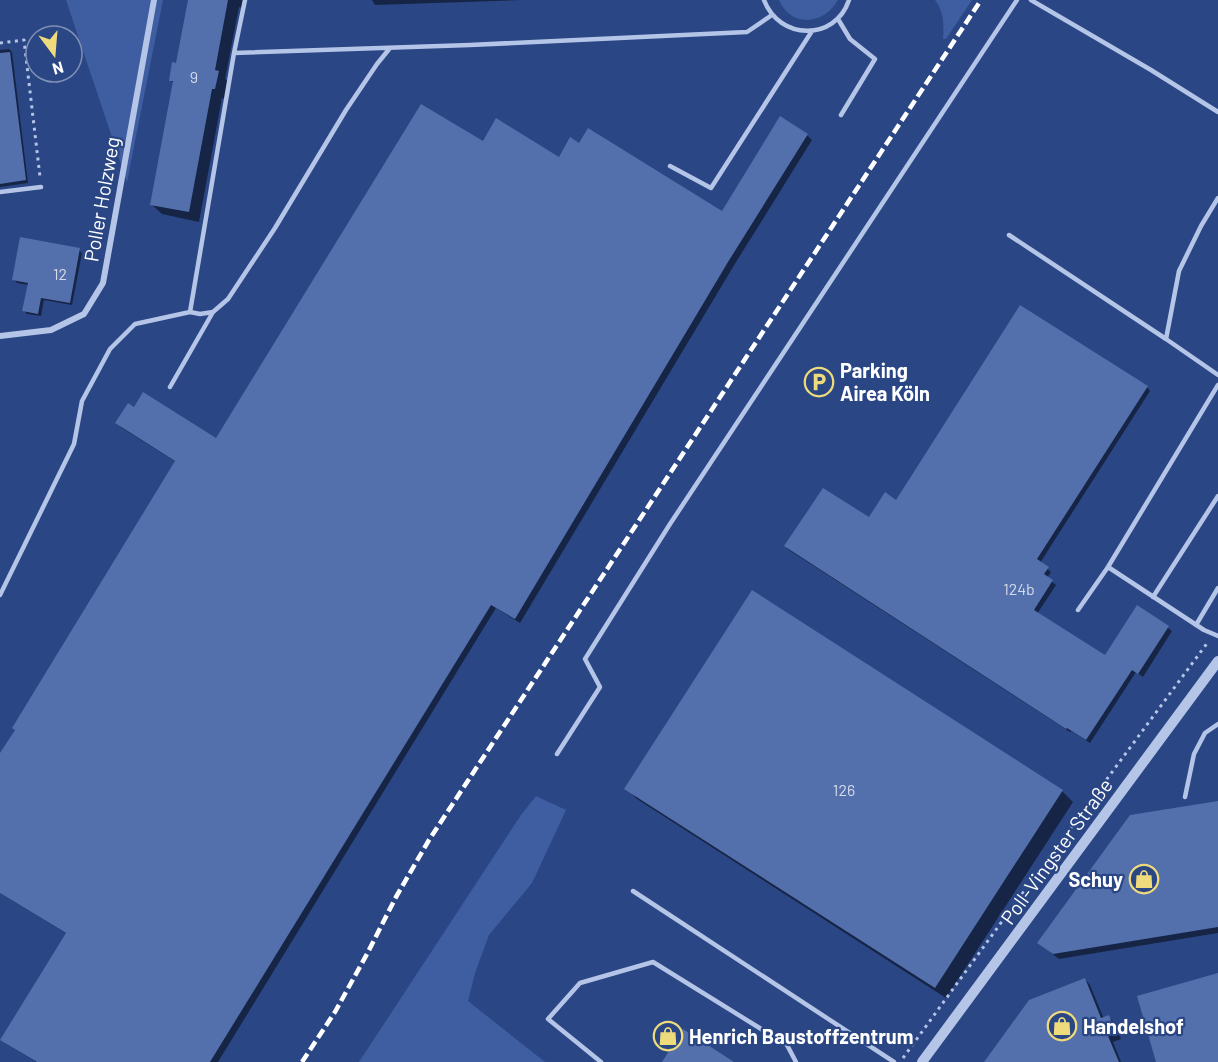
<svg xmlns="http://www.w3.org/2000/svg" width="1218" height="1062" viewBox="0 0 1218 1062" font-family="Barlow,sans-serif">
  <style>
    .green { fill: #3f5ea1 }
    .shadow { fill: #0007 }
    .building { fill: #536fac }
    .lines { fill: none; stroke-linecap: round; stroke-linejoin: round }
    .path { stroke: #b4c5e7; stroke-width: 3; stroke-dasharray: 3 4.5; stroke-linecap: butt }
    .service { stroke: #b4c5e7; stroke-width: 4.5 }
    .minor { stroke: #b4c5e7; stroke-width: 6 }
    .tertiary { stroke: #b4c5e7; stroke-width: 10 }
    .rail { stroke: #fff; stroke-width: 4.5; stroke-dasharray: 10 4.5; stroke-linecap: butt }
    .labels { text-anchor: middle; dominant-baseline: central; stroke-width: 4.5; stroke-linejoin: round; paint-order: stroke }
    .number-label { font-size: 16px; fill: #d4dbea }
    .street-label { font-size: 20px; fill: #fff; stroke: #2a4684 }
    .poi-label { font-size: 20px; font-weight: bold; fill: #fff; stroke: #2a4684; text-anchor: start }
  </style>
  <rect width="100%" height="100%" fill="#2a4684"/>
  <!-- green -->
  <path class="green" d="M66,0H163L127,182Z
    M779,0H838C824,25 791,28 779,0Z
    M935,0H972L946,39H943C944,25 944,12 935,0Z
    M536,796L566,810L532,883L489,935L475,973L468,1001L545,1062H359L521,815Z"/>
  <!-- shadow -->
  <path class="shadow" d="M189,0H244L243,8L239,7L225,79L228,82L225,99L222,98L199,222L162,214L151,204L174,84L171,80L177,64Z
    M372,0H521L375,5Z
    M9,49L12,52L28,183L0,187V50Z
    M807,135L812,140L733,267L520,623L496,608L218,1062H36L7,1044L2,1040L67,934L0,893V756L176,462L122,428L117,423L217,440L484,143L559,159L722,213Z
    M79,250L82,253L72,305L44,300L41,316L27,314L24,311L29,285L17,283L13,279Z
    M1147,387L1150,391L1040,563L1051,572L1047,578L1056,585L1037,614L1105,657L1138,607L1172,631L1143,677L1136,672L1090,743L1071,731L1070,732L789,550L785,546L869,519L896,502Z
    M626,788L1062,791L1073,802L946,998L637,799Z
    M1218,802V933L1059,959L1039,943Z
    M1085,979L1090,985L1104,1019L1109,1017L1114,1022L1121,1039L1113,1042L1121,1062H986Z"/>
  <!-- building -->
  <path class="building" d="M188,0H228L215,70L219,71L215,89H212L189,212L150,205L173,81H169L172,62L176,63Z
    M10,52L26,180L0,184V53Z
    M421,104L483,141L496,118L559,157L570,137L579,143L588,128L722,211L780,116L808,134L728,262L515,619L491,605L210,1062H37L0,1040L66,933L0,893V753L15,730L12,728L175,461L115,423L128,403L134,407L143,392L216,438Z
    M20,237L80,248L70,303L41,298L38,314L22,311L28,283L12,280Z
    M1020,305L1148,386L1037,559L1049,567L1044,574L1053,580L1034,610L1105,655L1137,605L1169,626L1138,674L1132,670L1086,740L1067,728L1066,729L784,546L823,488L869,517L885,492L896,500Z
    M752,590L1063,790L935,988L624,789Z
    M1218,801V927L1053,954L1037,943L1130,815Z
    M1218,973V1062H1156L1137,996Z
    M1085,978L1101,1018L1109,1015L1116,1033L1108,1036L1119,1062H984L1029,1000Z
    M683,1029L734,1062H662Z"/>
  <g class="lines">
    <!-- path -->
    <path class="path" d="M0,43L24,40L40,177
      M903,1058L1011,909L1208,642"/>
    <!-- service -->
    <path class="service" d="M764,0C779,40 835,42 849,0
      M1031,0L1151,70L1218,112
      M838,19L850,39L875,59L841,115
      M234,53L245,0
      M670,166L711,188L812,31
      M0,192L41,187
      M1218,198L1201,226L1179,271L1166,339L1218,375
      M1009,235L1166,339
      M190,312L234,53L470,45L747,32L772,15
      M170,387L213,312L228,299L275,228L346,110L377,64L390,48
      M1108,567L1218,385
      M0,595L74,444L82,401L110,349L135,324L190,312L200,314L213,312
      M1153,597L1218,496
      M1078,610L1108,567L1204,630L1218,636
      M1196,625L1218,588
      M557,754L600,687L585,659L670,524L1017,0
      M1185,797L1194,754L1205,733L1218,724
      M633,891L894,1062
      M601,1062L548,1019L580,983L653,962L787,1045L796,1062"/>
    <!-- minor -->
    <path class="minor" d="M0,336L51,330L84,314L103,283L154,0"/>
    <!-- tertiary -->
    <path class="tertiary" d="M922,1062L1218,661"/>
    <!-- rail -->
    <path class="rail" d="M302,1062L335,1012L367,954L396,897L429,840L981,0"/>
  </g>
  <!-- icons -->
  <defs>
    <g id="parking-ring" transform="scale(1.5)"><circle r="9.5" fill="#2a4684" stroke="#eddb7c" stroke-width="1.5"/><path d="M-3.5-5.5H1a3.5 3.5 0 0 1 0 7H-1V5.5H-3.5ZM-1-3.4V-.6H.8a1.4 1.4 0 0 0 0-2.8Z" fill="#eddb7c"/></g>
    <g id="shop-ring" transform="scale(1.5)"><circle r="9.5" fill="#2a4684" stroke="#eddb7c" stroke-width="1.5"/><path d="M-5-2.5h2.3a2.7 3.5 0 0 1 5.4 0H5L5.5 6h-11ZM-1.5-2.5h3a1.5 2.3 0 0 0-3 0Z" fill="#eddb7c"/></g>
  </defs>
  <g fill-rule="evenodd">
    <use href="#parking-ring" x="819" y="382"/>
    <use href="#shop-ring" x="1144" y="879"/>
    <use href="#shop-ring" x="1062" y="1026"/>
    <use href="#shop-ring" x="668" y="1036"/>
  </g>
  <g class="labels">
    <!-- number labels -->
    <g class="number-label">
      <text x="194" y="76">9</text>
      <text x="60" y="273">12</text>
      <text x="1019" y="588">124b</text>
      <text x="844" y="789">126</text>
    </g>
    <!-- street labels -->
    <g class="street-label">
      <text transform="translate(101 199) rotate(-80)">Poller Holzweg</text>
      <text transform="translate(1056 851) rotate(-54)">Poll-Vingster Straße</text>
    </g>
    <!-- poi labels -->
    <g class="poi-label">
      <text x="840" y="370">Parking<tspan x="840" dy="23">Airea Köln</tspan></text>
      <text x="1123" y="879" text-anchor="end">Schuy</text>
      <text x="1083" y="1026">Handelshof</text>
      <text x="689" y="1036">Henrich Baustoffzentrum</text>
    </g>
  </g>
  <!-- north arrow -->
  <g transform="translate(54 54) rotate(164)"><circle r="28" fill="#2a4684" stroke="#7f90b5" stroke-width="1.5"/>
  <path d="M0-4.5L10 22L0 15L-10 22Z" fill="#eddb7c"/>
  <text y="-9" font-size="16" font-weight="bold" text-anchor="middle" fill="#ffffff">N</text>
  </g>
</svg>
